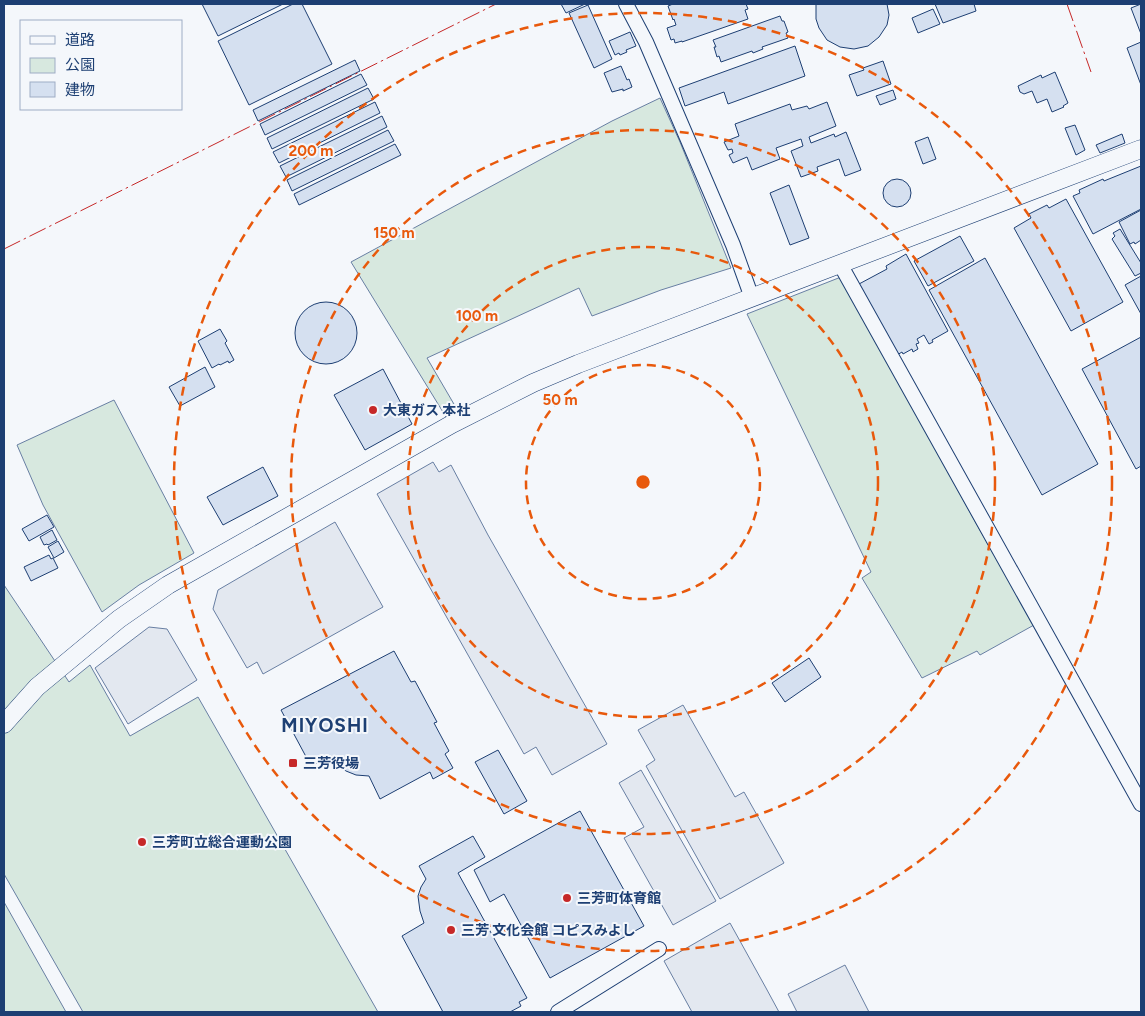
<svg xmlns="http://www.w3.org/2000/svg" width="1145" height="1016" viewBox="0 0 1145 1016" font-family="Figtree,'Noto Sans JP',sans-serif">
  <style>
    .green { fill: #d7e8df; stroke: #687fa3 }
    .parking { fill: #e3e8f0; stroke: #687fa3 }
    .building { fill: #d5e0f0; stroke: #1d3f73 }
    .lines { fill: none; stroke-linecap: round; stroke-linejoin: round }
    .minor-casing { stroke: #1d3f73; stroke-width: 16 }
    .tertiary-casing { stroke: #1d3f73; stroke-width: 19 }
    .minor { stroke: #f4f7fb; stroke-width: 14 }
    .tertiary { stroke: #f4f7fb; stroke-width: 18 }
    .power { stroke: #c62828; stroke-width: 1; stroke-dasharray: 18 4 2.5 4; stroke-linecap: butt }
    .ring { fill: none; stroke: #e8590c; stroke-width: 2.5; stroke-dasharray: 9 6 }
    .poi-dot { fill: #c62828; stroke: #f4f7fb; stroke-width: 2 }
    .labels { text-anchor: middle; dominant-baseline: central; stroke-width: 4; stroke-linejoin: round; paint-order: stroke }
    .poi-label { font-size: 14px; font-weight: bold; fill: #1d3f73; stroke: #f4f7fb; text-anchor: start }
    .district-label { font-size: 19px; font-weight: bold; letter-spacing: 1px; fill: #1d3f73; stroke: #f4f7fb }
    .centre { fill: #e8590c; stroke: #f4f7fb; stroke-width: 2.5 }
    .ring-label { font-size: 15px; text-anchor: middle; font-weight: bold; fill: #e8590c; stroke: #f4f7fb; stroke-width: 4; stroke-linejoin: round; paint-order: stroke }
  </style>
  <rect width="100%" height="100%" fill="#f4f7fb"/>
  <!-- green -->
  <path class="green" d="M660,98L680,142L731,268L661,290L592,316L579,288L427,358L458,411L446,417L351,262L612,121Z
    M841,277L976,523L1034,625L980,655L977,651L922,678L862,578L871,572L747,314Z
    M114,400L194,553L139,585L102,612L43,505L17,445Z
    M4,585L69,682L90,665L130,736L198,697L378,1012H83L4,874Z
    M4,902L66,1012H4Z"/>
  <!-- parking -->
  <path class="parking" d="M433,462L439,472L451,465L488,535L607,744L552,775L536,747L524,754L377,494Z
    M335,522L383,607L263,674L257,662L247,668L213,609L218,590Z
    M149,627L167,629L197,680L128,724L95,668Z
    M683,705L735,797L744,792L784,863L720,899L646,766L655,760L638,730Z
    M641,770L716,901L673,925L624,838L644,827L619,783Z
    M730,923L766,988L779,1012H692L664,961Z
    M845,965L869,1012H797L788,994Z"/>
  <!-- building -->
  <path class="building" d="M202,4H283L218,36Z
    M293,4H302L332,64L249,105L218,41Z
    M561,4H585L566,13Z
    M673,4H746L748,9L745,10L748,19L682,42V41L675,43L674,39L671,40L667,28L676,25L674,19L673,20L668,6Z
    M816,4H887L889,15L887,25L879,37L868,46L854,49L840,47L827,40L819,28L816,19Z
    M935,4H974L976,11L943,23Z
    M1141,4V34L1131,8Z
    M588,5L612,59L594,68L569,13Z
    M933,9L940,24L918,33L912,18Z
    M780,16L782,21H784L788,32L786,33L788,38L762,47L763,49L753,53L752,51L721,62L719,56L717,57L714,47H716L713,40Z
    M630,32L636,46L626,50L627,52L620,55L619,53L615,55L609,41Z
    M1141,42V85L1127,48Z
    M795,46L805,76L728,104L724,92L685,106L679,88Z
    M355,60L360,71L258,121L253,110Z
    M883,61L891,84L857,96L849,75L864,70L863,68Z
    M621,66L627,80L629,79L632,87L623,91V89L612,92L604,73Z
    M1055,72L1068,103L1063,106L1064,107L1052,112L1047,99L1037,103L1032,91L1024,94L1020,92L1018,86L1041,75L1042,78Z
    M361,74L367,85L265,135L260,124Z
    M368,88L374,99L272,149L267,138Z
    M893,90L896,99L880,105L876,96Z
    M375,102L380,113L279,163L273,152Z
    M827,102L836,126L809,137L811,143L834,134L835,137L846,132L861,170L845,176L839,159L817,167L818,171L801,177L791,151L803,146L801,139L776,148L780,159L752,170L747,157L733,163L729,155L733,153L732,149L728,150L724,142L739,136L735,124L790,104L792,110L807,106L809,109Z
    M382,116L387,127L286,177L280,166Z
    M1075,125L1085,150L1076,155L1065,128Z
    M388,130L394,141L292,191L287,180Z
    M1122,134L1125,143L1100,153L1096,145Z
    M928,137L936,159L923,164L915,142Z
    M395,144L401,155L299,205L294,194Z
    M1141,166V209L1093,234L1073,196L1080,193L1079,190L1103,179L1104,181Z
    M883 193a14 14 0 1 1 28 0a14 14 0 1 1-28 0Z
    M789,185L809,238L790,245L770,193Z
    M1066,199L1123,302L1071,331L1014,228L1031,218L1029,214L1047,205L1049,208Z
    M1141,210V240L1135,244L1134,242L1130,244L1119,222Z
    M1120,229L1141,263V273L1135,276L1112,239L1115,236L1113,233Z
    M960,236L974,261L928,286L914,261Z
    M906,254L948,331L932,340L933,342L929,344L924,335L917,339L919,343L916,344L918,349L913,352L912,349L903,354L902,352L897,355L859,284L887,269L886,266Z
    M985,258L1098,464L1042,495L929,290Z
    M1141,276V314L1125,285Z
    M295 333a31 31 0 1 1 62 0a31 31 0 1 1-62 0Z
    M220,329L227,341L225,343L234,360L229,363L228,361L220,365L219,364L212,368L198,341Z
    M1141,337V466L1136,469L1082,369Z
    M205,367L215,387L180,406L169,387Z
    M383,369L412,424L365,450L334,395Z
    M263,467L278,496L223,525L207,497Z
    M47,515L54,527L29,541L22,529Z
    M52,530L57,540L48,545L47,544L44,545L40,537Z
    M58,541L64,552L54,558L48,547Z
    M49,555L51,559L53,558L58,568L31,581L24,567Z
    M394,651L411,682L415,681L437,722L434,723L449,751L445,754L453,768L433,779L430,772L380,799L369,776L356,775L346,771L339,766L332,756L311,766L281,710Z
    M809,658L821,677L785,702L772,683Z
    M498,750L527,801L504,814L475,762Z
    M580,811L644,926L550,978L504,894L490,902L474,870Z
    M473,836L485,857L458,873L527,998L519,1002L521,1006L510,1012H443L402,936L424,923L420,911L418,896L421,887L426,879L419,866Z"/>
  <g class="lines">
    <!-- minor casing -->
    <g class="minor-casing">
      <path id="minor" d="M626,4L646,42L733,245L752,298
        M840,264L1141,804
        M558,1012L659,949"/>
    </g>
    <!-- tertiary casing -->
    <g class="tertiary-casing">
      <path id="tertiary" d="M4,724L37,687L119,619L168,585L452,424L533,383L578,364L1141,149"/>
    </g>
    <!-- minor -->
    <use href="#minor" class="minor"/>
    <!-- tertiary -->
    <use href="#tertiary" class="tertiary"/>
    <!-- power -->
    <path class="power" d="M1067,4L1091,72
      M4,249L496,4"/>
  </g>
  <!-- distance rings -->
  <g class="ring">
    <circle cx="643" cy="482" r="117"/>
    <circle cx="643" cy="482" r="235"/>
    <circle cx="643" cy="482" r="352"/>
    <circle cx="643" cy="482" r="469"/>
  </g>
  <!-- markers -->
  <g class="poi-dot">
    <circle cx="373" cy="410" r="5"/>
    <rect x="288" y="758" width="10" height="10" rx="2.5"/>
    <circle cx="142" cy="842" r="5"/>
    <circle cx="567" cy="898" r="5"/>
    <circle cx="451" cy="930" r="5"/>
  </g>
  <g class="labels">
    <!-- poi labels -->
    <g class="poi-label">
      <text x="383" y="410">大東ガス 本社</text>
      <text x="303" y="763">三芳役場</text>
      <text x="152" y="842">三芳町立総合運動公園</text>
      <text x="577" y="898">三芳町体育館</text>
      <text x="461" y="930">三芳 文化会館 コピスみよし</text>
    </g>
    <!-- district labels -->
    <g class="district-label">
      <text x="325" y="725">MIYOSHI</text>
    </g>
  </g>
  <circle cx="643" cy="482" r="8" class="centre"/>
  <g class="ring-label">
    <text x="311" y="156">200 m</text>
    <text x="394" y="238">150 m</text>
    <text x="477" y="321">100 m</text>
    <text x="560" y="405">50 m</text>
  </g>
  <!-- border -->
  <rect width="1145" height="1016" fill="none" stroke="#1d3f73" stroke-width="10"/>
  <!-- legend -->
  <rect x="20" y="20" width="162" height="90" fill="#f4f7fb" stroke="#9eadc5"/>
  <rect x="30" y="36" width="25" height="8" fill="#f4f7fb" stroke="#9eadc5"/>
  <text x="65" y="45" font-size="15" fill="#1d3f73">道路</text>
  <rect x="30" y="58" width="25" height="15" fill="#d7e8df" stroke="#9eadc5"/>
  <text x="65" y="70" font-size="15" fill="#1d3f73">公園</text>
  <rect x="30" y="82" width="25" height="15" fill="#d5e0f0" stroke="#9eadc5"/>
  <text x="65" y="95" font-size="15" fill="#1d3f73">建物</text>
</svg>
